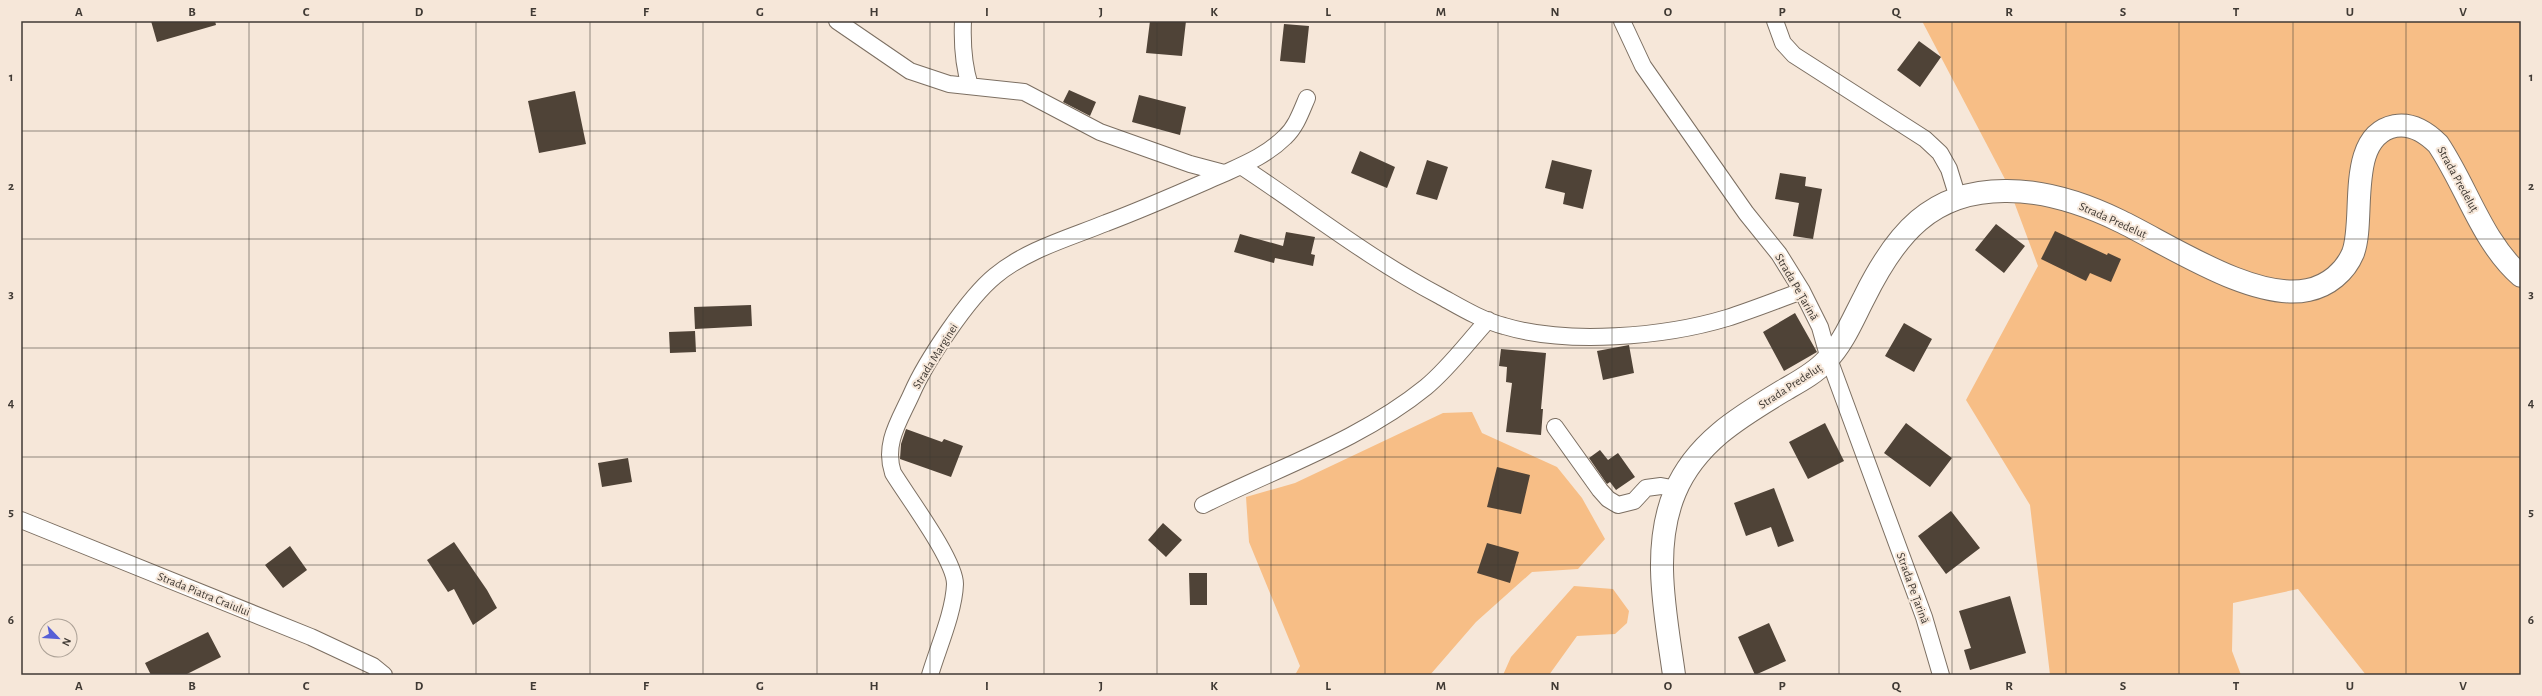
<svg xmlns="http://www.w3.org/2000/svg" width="2542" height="696" viewBox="0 0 2542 696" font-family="'Alegreya Sans',sans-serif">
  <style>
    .green { fill: #f7be86 }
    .building { fill: #4f4337 }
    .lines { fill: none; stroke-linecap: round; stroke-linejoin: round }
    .minor-casing { stroke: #7c6f62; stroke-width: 18 }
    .secondary-casing { stroke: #7c6f62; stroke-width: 24 }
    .minor { stroke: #fff; stroke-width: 16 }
    .secondary { stroke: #fff; stroke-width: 22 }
    .grid { fill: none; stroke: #403a34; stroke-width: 1; stroke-opacity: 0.55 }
    .labels { text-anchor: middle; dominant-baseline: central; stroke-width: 4; stroke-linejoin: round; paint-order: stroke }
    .street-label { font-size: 12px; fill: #403a34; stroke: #f6e7d9 }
    .neatline { fill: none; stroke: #403a34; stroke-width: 1.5 }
    .grid-label { font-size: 13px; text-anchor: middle; font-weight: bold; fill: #403a34 }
  </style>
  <rect width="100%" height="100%" fill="#f6e7d9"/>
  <!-- green -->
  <path class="green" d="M1922,21H2521V675H2366L2298,589L2233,603L2232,651L2241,675H2050L2030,505L1966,400L2038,266L2007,183Z
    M1472,412L1482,433L1557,467L1582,498L1605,539L1578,569L1532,572L1476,622L1430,675H1295L1300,666L1249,542L1246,497L1295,483L1443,413Z
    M1574,586L1613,589L1629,611L1627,623L1615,634L1577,636L1549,675H1503L1511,657Z"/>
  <!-- building -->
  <path class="building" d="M151,21H215L216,25L157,42Z
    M1150,21H1186L1182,56L1146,53Z
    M1284,24L1309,26L1305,63L1280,61Z
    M1919,41L1941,57L1920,87L1897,70Z
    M1069,90L1096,102L1090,116L1063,102Z
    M575,91L586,144L539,153L528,101Z
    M1139,95L1186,107L1180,135L1132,122Z
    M1360,151L1395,167L1387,188L1351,173Z
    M1427,160L1448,167L1437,200L1416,194Z
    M1552,160L1592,170L1583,209L1563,204L1565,193L1545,188Z
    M1780,173L1806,177L1805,186L1822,189L1813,239L1793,236L1799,203L1775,199Z
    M1996,224L2025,246L2004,273L1975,250Z
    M2055,231L2107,255L2108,253L2121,259L2111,282L2090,273L2086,281L2041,259Z
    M1286,232L1315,237L1311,254L1315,255L1313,266L1275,258L1274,263L1234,252L1240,234L1283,246Z
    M751,305L752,326L695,329L694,307Z
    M1795,313L1817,352L1784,371L1763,332Z
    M1904,323L1932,339L1914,372L1885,356Z
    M695,331L696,352L670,353L669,332Z
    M1629,345L1634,373L1603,380L1597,351Z
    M1501,349L1546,353L1541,409H1543L1541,435L1506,432L1512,383L1506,382L1507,367L1499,366Z
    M1825,423L1844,461L1808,479L1789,442Z
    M1906,423L1952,458L1930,487L1884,453Z
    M906,429L942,442L944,439L963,446L951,477L900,459L901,444Z
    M1600,450L1608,460L1618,453L1635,477L1616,490L1610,482L1607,484L1589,458Z
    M628,458L632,482L602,487L598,463Z
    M1497,467L1530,475L1521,514L1487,507Z
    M1774,488L1794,541L1778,547L1771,527L1746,536L1734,503Z
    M1951,511L1980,548L1946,574L1918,536Z
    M1163,523L1182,540L1166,557L1148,540Z
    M454,542L487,590L497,608L473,625L454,589L448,592L427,560Z
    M1487,543L1519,552L1510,583L1477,573Z
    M290,546L307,570L283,588L265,565Z
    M1189,573H1207V605H1190Z
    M2010,596L2026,653L1970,670L1964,650L1971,648L1959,611Z
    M1769,623L1786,661L1755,675L1738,637Z
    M208,632L221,657L185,675H151L145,663Z"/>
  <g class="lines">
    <!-- minor casing -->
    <g class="minor-casing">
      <path id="minor" d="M837,21L910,71L949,84L1024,92L1100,132L1190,164L1224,173
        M963,21C962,44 963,64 970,86
        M1622,21L1643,66L1746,213L1779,254L1802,291L1820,327L1829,359L1924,617L1941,675
        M1775,21L1783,43L1794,55L1925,139L1940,153L1949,169L1958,198
        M1241,166C1308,210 1368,258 1440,296C1460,307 1481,320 1504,326C1567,345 1664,337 1727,318C1752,310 1777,300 1802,291
        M1555,427L1600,490L1608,499L1618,505L1634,501L1646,488L1661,486L1677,489
        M1203,505C1277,468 1361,440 1426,387C1449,368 1468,342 1488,320
        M21,520L311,637L373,666L384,675
        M930,675C938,648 954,612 955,584C955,560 907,496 893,473C883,443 900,420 912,393C926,361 968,298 995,276C1026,250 1069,238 1106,223C1146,208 1184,191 1223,174C1245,164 1267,155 1285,137C1296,127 1301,112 1307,98"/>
    </g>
    <!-- secondary casing -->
    <g class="secondary-casing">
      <path id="secondary" d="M1674,675C1666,616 1651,549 1675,492C1696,442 1741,416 1786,389C1800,381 1815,373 1826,361C1843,344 1853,319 1864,298C1895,235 1931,190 2007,191C2046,191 2085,204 2120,221C2168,244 2254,302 2308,290C2328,286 2345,272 2353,253C2366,219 2345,136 2395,126C2412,123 2427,133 2438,144C2467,187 2482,242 2521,276"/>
    </g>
    <!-- minor -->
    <use href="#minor" class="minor"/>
    <!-- secondary -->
    <use href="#secondary" class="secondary"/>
  </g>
  <!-- grid -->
  <path class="grid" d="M136,21V675M249,21V675M363,21V675M476,21V675M590,21V675M703,21V675M817,21V675M930,21V675M1044,21V675M1157,21V675M1271,21V675M1385,21V675M1498,21V675M1612,21V675M1725,21V675M1839,21V675M1952,21V675M2066,21V675M2179,21V675M2293,21V675M2406,21V675M21,131H2521M21,239H2521M21,348H2521M21,457H2521M21,565H2521"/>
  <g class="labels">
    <!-- street labels -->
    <g class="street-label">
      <text transform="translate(2458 179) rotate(61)">Strada Predeluț</text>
      <text transform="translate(2113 220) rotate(24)">Strada Predeluț</text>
      <text transform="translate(1797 287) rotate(60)">Strada Pe Țarină</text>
      <text transform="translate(935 356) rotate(-58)">Strada Marginei</text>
      <text transform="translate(1790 386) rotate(-33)">Strada Predeluț</text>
      <text transform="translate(1913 588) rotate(70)">Strada Pe Țarină</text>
      <text transform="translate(204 594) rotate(22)">Strada Piatra Craiului</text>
    </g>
  </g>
  <!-- border -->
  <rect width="2542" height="696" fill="none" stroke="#f6e7d9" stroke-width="44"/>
  <!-- north arrow -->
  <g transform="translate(58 638) rotate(115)"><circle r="19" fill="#f6e7d9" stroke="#ada297"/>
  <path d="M0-3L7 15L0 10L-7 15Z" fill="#565fd6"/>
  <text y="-6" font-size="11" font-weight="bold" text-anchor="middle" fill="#403a34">N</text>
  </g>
  <rect x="22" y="22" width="2498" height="652" class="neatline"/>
  <g class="grid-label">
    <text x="79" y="16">A</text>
    <text x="192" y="16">B</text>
    <text x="306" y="16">C</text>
    <text x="419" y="16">D</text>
    <text x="533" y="16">E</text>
    <text x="646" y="16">F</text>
    <text x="760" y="16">G</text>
    <text x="874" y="16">H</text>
    <text x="987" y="16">I</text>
    <text x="1101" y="16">J</text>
    <text x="1214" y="16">K</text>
    <text x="1328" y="16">L</text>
    <text x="1441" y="16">M</text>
    <text x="1555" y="16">N</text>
    <text x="1668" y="16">O</text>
    <text x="1782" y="16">P</text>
    <text x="1896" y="16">Q</text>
    <text x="2009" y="16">R</text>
    <text x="2123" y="16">S</text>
    <text x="2236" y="16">T</text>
    <text x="2350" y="16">U</text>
    <text x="2463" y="16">V</text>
    <text x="11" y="81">1</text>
    <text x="2531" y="81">1</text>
    <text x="11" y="190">2</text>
    <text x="2531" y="190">2</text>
    <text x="11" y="298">3</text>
    <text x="2531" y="298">3</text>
    <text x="11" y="407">4</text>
    <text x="2531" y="407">4</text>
    <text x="11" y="516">5</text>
    <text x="2531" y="516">5</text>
    <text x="11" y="624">6</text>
    <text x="2531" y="624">6</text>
    <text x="79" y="690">A</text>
    <text x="192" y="690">B</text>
    <text x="306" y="690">C</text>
    <text x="419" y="690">D</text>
    <text x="533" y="690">E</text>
    <text x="646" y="690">F</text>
    <text x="760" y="690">G</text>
    <text x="874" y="690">H</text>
    <text x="987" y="690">I</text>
    <text x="1101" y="690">J</text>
    <text x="1214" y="690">K</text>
    <text x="1328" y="690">L</text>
    <text x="1441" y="690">M</text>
    <text x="1555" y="690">N</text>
    <text x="1668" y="690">O</text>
    <text x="1782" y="690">P</text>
    <text x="1896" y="690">Q</text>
    <text x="2009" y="690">R</text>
    <text x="2123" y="690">S</text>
    <text x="2236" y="690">T</text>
    <text x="2350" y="690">U</text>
    <text x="2463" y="690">V</text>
  </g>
</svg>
